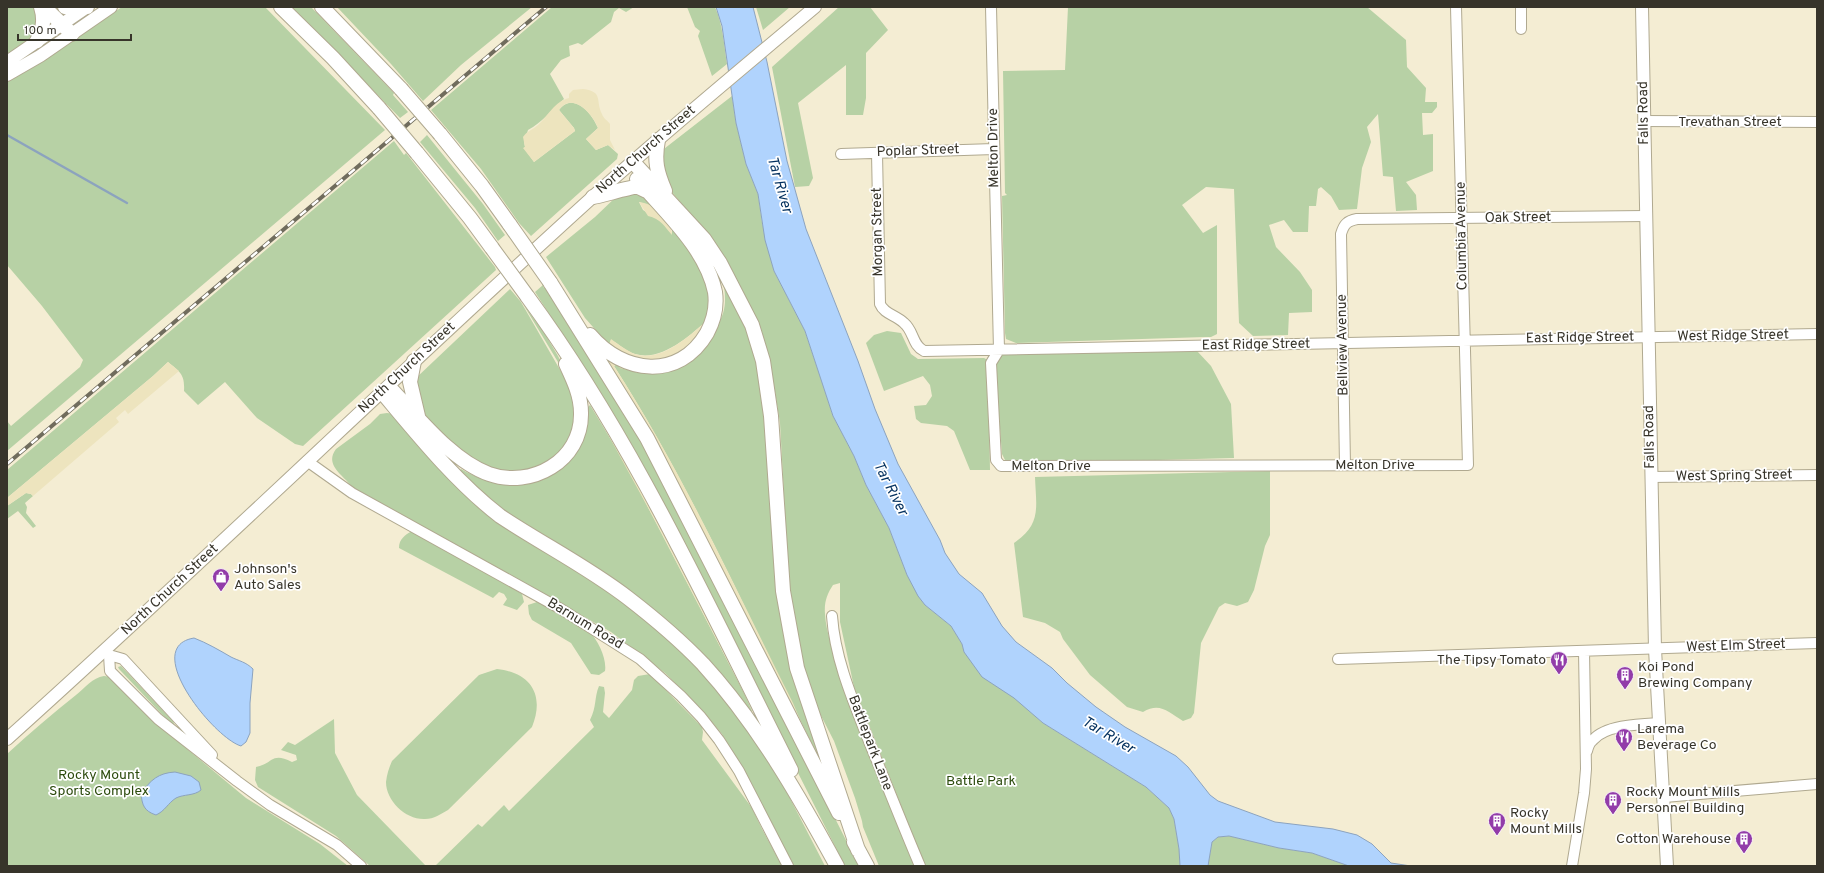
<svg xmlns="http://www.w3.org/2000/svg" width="1824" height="873" viewBox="0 0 1824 873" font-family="Overpass,sans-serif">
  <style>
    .green { fill: #b7d1a5 }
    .sand { fill: #ede4be }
    .water { fill: #b0d3fd; stroke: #8ca3be }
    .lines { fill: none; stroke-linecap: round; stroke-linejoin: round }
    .stream { stroke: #8ca3be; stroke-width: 2.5 }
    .minor-casing { stroke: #b0a990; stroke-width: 12 }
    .major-casing { stroke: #b0a990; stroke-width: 14 }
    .highway-casing { stroke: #b0a990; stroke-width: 16 }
    .minor { stroke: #fff; stroke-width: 10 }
    .major { stroke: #fff; stroke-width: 12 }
    .highway { stroke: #fff; stroke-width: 14 }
    .rail-casing { stroke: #706c5d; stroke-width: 4 }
    .rail { stroke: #fff; stroke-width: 2.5; stroke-dasharray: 8; stroke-linecap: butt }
    .highway-bridge-casing { stroke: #b0a990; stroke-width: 16; stroke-linecap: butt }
    .highway-bridge { stroke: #fff; stroke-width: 14 }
    .labels { text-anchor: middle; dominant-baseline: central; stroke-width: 3.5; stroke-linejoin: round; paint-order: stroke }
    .street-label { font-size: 14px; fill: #37342a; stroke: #fff }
    .poi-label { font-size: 14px; fill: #37342a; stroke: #fff; text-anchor: start }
    .park-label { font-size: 14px; fill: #2c4b0d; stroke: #fff }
    .water-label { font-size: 15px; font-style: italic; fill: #03305e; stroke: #fff }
  </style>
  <rect width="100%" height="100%" fill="#f4edd3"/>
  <!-- green -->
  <path class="green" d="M7,7H36C44,33 26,42 7,55Z
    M122,7H265L385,130L7,451V421L11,426L80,367L83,360L42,306L7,265V82L41,61Z
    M292,7H311L394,93L393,95L408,112L400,118Z
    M337,7H532L461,65L423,101L391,64Z
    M552,7H634L626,12L619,8L614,12L611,22L582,45L578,43L569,46L570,56L561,60L550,74L564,99C552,109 542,123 528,130L524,142L525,147L524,148L534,162L575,131L574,128L559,110C573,91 592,113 598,128L586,139L596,150L608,145L618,154L617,159L531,236L519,223L481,169L431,110Z
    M687,7H715C723,25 724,45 727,64L712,76L698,36L700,31L695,27Z
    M756,7H790L763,30Z
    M839,7H870L888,30L866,53V98L863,115H846V65L798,103L813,178L809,186L795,187L772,67Z
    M1068,7H1367L1406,40L1407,67L1426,88L1425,102H1437V107L1432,113H1422L1423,135L1433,134V171L1406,182L1416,195L1417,210L1396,211L1393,177L1383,176L1378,114L1367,127L1371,142L1362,168L1357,209L1339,210L1331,196L1321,187L1318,189L1316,206H1309L1308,232H1293L1284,220L1269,225L1276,247L1300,272L1312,290V312L1289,313L1288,335L1253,336L1239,323L1234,189L1206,187L1182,205L1203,233L1217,225V334L1211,337H1205L1016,343L1006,339L1005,333L1002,196L1007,195L1005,193L1003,71L1065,70Z
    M732,96L736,123L746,164L758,194L762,222L774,271L805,331L833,416L854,456L866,485L889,528L907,575L925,605L951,626L962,644L964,652L1043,723L1146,787L1169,808L1174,819L1179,849L1180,866H925L854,687L840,622V583L833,585C827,594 824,602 825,614C826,633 834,652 839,670C859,737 889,801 916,866H879L863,827L862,821L855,798L834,741L814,702L791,622L780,423L773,379L766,359L703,229L671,191L666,180L660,152Z
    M427,135L483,204L505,235L498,241L475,208L420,142Z
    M394,141L404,155L406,153L495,267L496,270L303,446L295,444L257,418L225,382L198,405L184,391C185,374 180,372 168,362L153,376L7,498V470Z
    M639,191L657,208L639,202L643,210L662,222L672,234V228L692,248L710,287L709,319C690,335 662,362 635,354C627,352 619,344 611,340L609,345L585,318L546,257L595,217L617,196Z
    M723,280L749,332L762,383L778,576L825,769C756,635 696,494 614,366L617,364L638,373L628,366L639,370L716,326C727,313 726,297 723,280Z
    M543,285L544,288L547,287L631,419L702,554L859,866H845L742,662L570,346L535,292Z
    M510,289L521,302L563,375L564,372L523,304L545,334L558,356L568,376L577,408L570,441L545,468L519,474L491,469L459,450L429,420L420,407L416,378Z
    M887,331L901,333L911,354L918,359L984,358L988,360L990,470H970L954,431L947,426L921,423L916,419L914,406L926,405L932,396L930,385L923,376L884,391L866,343L874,335Z
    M1197,351L1211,366L1231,404L1234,458L1011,464L1005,460L1002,454L995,364L1000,353Z
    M590,405L625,463L744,693L752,711L747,713L699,655L501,509L459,471L461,469C495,489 513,483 549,475L585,410Z
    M387,413L394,414L503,525L527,542L618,595L666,633L730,701L780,779L825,866H793L745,774L722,734L702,710L665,673L611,632L588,619L352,487C343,475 324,465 336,449L370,424L380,414Z
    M1270,471V535L1265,546L1254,590L1248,602L1237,606L1225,603L1219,607L1201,643L1194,713L1191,718L1183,721C1168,712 1160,702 1143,712L1127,707L1090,675L1063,639L1060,632L1045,623L1023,617L1014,543C1042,524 1036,507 1035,477Z
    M26,493L31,494L33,496L25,503L27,507L26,513L36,526L33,528L18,511L7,519V506Z
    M412,531L508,585L522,594L524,602L517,610L503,605L507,599L504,594L499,592L493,598L399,548C399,539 405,535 412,531Z
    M537,602C550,609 580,622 589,631C598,640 607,659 605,671L599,675L591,674L571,643L532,620L529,614L528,605Z
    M121,666L173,721L175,726L172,725L119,669L118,667Z
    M497,669C531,673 545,695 532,727L448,810C441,814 434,819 425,819C406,820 386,801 386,782C387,774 389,768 392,761L479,675Z
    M650,674L702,727L703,732L702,740L752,808L762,829L782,866H435L478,824L482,827L504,805L509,811L594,727L590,720C597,706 594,698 599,686L604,687L605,693L603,712L609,718L632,690L634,680L638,676Z
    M104,676L111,677L169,734L246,798L320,844L348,866H7V754C30,733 52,714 76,695C86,687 92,678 104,676Z
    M334,719L335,753L357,795L426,866H370L336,836L258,787L255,780L256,767C273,764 271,751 292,762L297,760L296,755L281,750L288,742L295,745Z
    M1229,836L1279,848L1312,853L1349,866H1208L1212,842L1218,837Z"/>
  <!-- sand -->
  <path class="sand" d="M583,89C604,92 595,100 602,114C603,118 608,121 610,124V140L615,150L608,145L596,150L586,139L598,128C593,114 572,91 559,110L574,128L575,131L534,162L523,148L525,147L523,137C527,131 532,130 538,125C548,116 555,101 569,98V94L573,90Z
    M639,202C655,204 672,218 672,235C664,226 661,219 648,216Z
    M709,319L700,339L667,361L632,360L609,345L611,339C618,344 627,351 635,354C662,363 690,335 709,319Z
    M615,359L639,373L620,368L617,364L614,366C683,473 736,590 793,703L801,722L666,460L608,363Z
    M168,362L179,371L128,414L125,410L116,418L119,422L33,496L31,494L26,493L7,506V498L153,376Z
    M599,418L609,431L661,525L744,693L657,524Z"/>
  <!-- water -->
  <path class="water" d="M716,7H753L767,62L787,161L806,229L858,361L875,409L898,464L940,540L945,553L959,574L982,593L1002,626L1016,642L1052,668L1067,683L1096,707L1125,727L1176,756L1188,767L1210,795L1218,801L1275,822L1333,829L1357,835L1372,844L1391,863L1411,866H1349L1312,853L1279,848L1229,836L1218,837L1212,842L1208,866H1180L1179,849L1174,819L1169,808L1146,787L1043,723L1014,698L982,677L964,652L962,644L951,626L925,605L918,596L907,575L889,528L866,485L854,456L833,416L805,331L774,271L765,240L758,194L746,164L736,123L722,26Z
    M194,638C207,643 219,650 231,657C239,661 246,662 253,669L250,703V733L246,742L241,746C214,738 140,647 194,638Z
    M175,772L191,776L199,782L201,790C194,796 184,794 176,798C168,803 165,811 156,815C144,811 142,805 141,793C151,780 158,773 175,772Z"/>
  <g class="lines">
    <!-- stream -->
    <path class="stream" d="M7,135L127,203"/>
    <!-- minor casing -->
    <g class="minor-casing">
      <path id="minor" d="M991,7L999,350L991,363L996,460L1001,466L1468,465L1456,7
        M1521,7V29
        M1644,121L1817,122
        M877,153L880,304C884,314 896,315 904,323C914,331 912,345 924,351L1817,334
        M841,154L994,149
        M307,461L352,493L561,609L640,659L681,696L701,717L719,740L739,771L788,866
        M1345,465L1341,234C1344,224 1347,221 1357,219L1646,216
        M1651,477L1817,475
        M832,616C835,660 854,703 870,744C887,785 903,826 920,866
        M106,651L109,655L123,659L212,755
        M109,655L110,671L158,719L237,781L270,805L337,845L361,866
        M1338,659L1817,643
        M1587,751C1588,747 1590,742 1593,740C1605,725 1641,724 1659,723
        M1664,797L1817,784
        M1572,866L1584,793L1586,769L1584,651"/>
    </g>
    <!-- major casing -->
    <g class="major-casing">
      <path id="major" d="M1642,7L1655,649L1667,866
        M7,62L87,7
        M7,75L40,56L111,7
        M7,739C203,563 391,380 586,203C660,136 738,72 815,7"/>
    </g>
    <!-- highway casing -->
    <g class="highway-casing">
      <path id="highway" d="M44,7L72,34
        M65,7L71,8L87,7
        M281,7L333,58L379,108
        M322,7L401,89
        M37,41C43,29 45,20 41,7
        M440,134L482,186L510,225
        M658,140C654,161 657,172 665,191
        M417,153L470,218L492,248
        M633,162L704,239L720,263L752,325L763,361L771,416L783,591L797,668L858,850
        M593,197C601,196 633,186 638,187C641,188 644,190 647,191
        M550,282L647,438L839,813
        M527,296C634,441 710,610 791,770
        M590,335C623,374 679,381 707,333C714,320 717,306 715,292C706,248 665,212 637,179
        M414,361L410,382L418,416
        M391,389C418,417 452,461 489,474C531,489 582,461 581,413C581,395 573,379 566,364
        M382,392C419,436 455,481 500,516C542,544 588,567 628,598C654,618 680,640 703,664C757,723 799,796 837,866
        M854,842L867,866"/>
    </g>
    <!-- minor -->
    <use href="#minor" class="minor"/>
    <!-- major -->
    <use href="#major" class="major"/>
    <!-- highway -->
    <use href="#highway" class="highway"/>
    <!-- rail casing -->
    <g class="rail-casing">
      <path id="rail" d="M7,464L546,7"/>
    </g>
    <!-- rail -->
    <use href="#rail" class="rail"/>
    <!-- highway-bridge casing -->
    <g class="highway-bridge-casing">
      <path id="highway-bridge" d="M401,89L440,134
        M379,108L417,153
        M510,225L550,282
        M492,248L527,296"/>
    </g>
    <!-- highway-bridge -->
    <use href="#highway-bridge" class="highway-bridge"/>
  </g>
  <!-- icons -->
  <defs>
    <g id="shop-pin" transform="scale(0.9)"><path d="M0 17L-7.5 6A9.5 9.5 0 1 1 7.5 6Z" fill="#923ca9" stroke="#fff"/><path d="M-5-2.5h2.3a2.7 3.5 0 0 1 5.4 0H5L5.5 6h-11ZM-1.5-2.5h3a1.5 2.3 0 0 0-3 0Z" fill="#fff"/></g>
    <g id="restaurant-pin" transform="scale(0.9)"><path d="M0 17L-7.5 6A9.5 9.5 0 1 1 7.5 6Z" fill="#923ca9" stroke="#fff"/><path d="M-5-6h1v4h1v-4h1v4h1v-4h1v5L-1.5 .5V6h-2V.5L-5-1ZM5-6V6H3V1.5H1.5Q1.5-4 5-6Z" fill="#fff"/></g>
    <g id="building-pin" transform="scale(0.9)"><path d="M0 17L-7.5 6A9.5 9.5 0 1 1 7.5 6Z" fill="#923ca9" stroke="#fff"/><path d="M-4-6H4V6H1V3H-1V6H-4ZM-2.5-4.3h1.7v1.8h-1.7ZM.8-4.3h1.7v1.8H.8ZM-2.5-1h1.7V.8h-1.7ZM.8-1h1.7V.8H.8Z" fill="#fff"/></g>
  </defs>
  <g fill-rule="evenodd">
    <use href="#shop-pin" x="221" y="577"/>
    <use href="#restaurant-pin" x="1559" y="660"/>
    <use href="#building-pin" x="1625" y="675"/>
    <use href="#restaurant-pin" x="1624" y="737"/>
    <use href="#building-pin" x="1613" y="800"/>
    <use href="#building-pin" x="1497" y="821"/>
    <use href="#building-pin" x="1744" y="839"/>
  </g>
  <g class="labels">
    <!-- street labels -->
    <g class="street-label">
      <text transform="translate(1644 113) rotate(-91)">Falls Road</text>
      <text x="1730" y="122">Trevathan Street</text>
      <text transform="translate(994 148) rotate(-91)">Melton Drive</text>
      <text transform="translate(646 150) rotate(-41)">North Church Street</text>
      <text transform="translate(918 151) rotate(-2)">Poplar Street</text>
      <text transform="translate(1518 218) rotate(-1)">Oak Street</text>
      <text transform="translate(878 232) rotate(-91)">Morgan Street</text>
      <text transform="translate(1462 236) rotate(-91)">Columbia Avenue</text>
      <text transform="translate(1733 336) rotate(-1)">West Ridge Street</text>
      <text transform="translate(1580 338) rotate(-1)">East Ridge Street</text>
      <text transform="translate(1256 345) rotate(-1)">East Ridge Street</text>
      <text transform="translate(1343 345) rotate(-91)">Bellview Avenue</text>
      <text transform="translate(407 368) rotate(-43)">North Church Street</text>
      <text transform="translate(1650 437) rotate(-91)">Falls Road</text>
      <text x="1375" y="465">Melton Drive</text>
      <text x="1051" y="466">Melton Drive</text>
      <text transform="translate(1734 476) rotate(-1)">West Spring Street</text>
      <text transform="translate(170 590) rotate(-43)">North Church Street</text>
      <text transform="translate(585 624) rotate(31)">Barnum Road</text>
      <text transform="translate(1736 646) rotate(-2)">West Elm Street</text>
      <text transform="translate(870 743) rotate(69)">Battlepark Lane</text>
    </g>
    <!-- poi labels -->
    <g class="poi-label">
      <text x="234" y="569">Johnson's<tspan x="234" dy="16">Auto Sales</tspan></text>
      <text x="1546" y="660" text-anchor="end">The Tipsy Tomato</text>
      <text x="1638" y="667">Koi Pond<tspan x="1638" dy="16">Brewing Company</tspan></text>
      <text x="1637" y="729">Larema<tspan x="1637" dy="16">Beverage Co</tspan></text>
      <text x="1626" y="792">Rocky Mount Mills<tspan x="1626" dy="16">Personnel Building</tspan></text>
      <text x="1510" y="813">Rocky<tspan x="1510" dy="16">Mount Mills</tspan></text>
      <text x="1731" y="839" text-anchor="end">Cotton Warehouse</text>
    </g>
    <!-- park labels -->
    <g class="park-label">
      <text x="99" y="775">Rocky Mount<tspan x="99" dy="16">Sports Complex</tspan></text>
      <text x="981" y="781">Battle Park</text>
    </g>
    <!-- water labels -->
    <g class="water-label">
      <text transform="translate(779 185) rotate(74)">Tar River</text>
      <text transform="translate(890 489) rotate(63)">Tar River</text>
      <text transform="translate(1108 736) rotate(31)">Tar River</text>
    </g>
  </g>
  <!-- border -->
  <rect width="1824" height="873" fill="none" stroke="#37342a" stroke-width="16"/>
  <!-- scale -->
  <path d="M18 34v6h113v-6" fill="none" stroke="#37342a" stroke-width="2"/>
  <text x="24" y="34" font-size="12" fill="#37342a" stroke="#ffffff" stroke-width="3" paint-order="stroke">100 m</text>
</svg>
